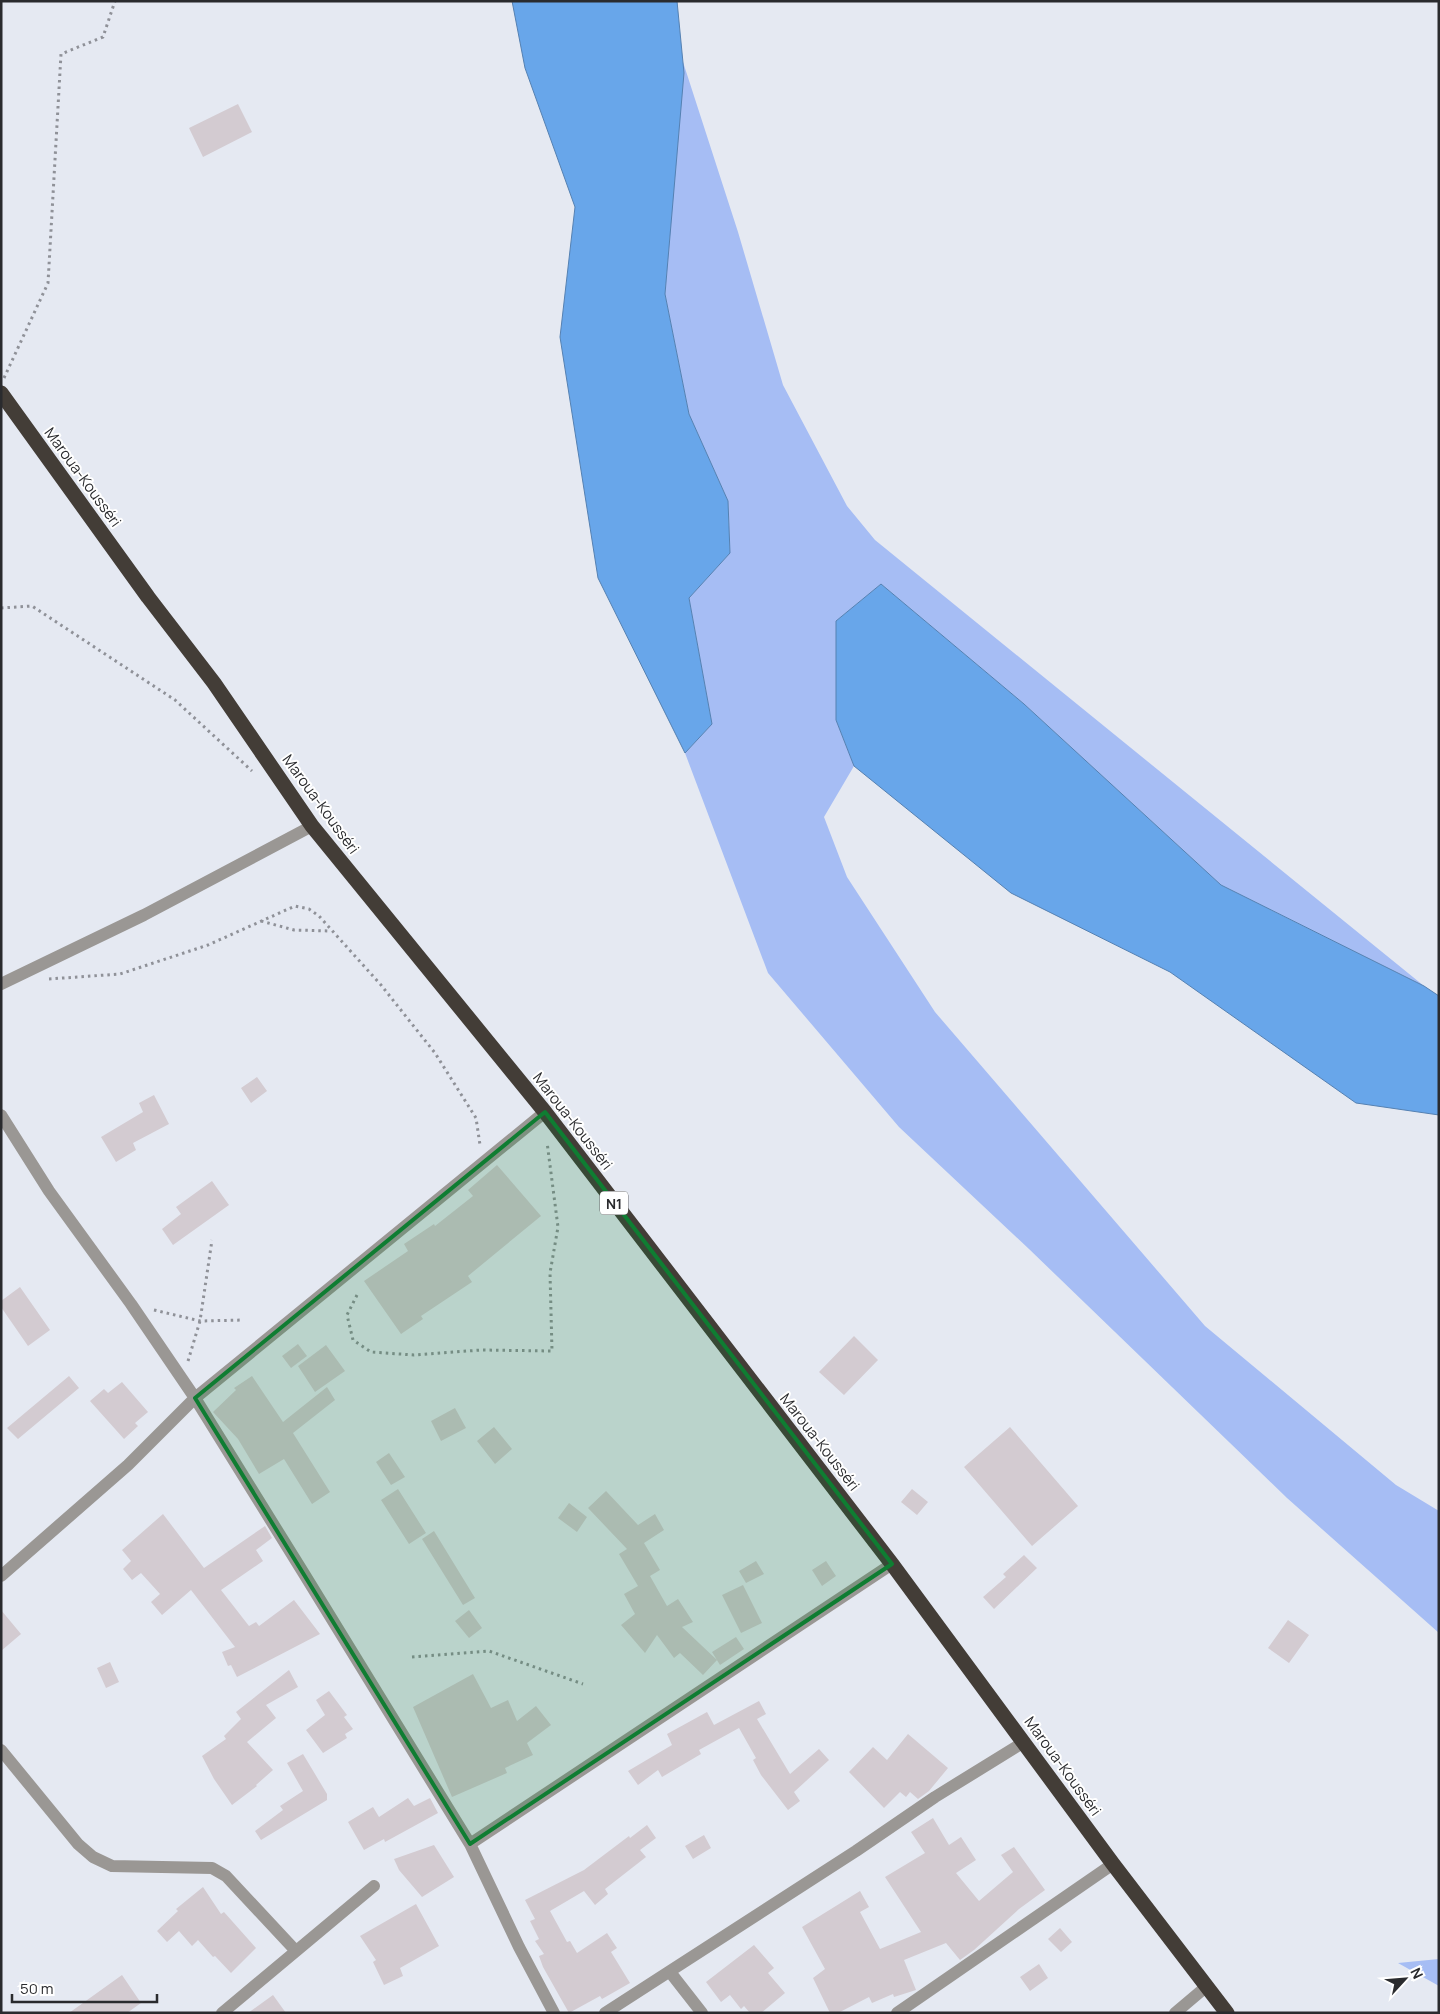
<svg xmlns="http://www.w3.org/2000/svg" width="1440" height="2014" viewBox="0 0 1440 2014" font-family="Manrope,sans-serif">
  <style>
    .green { fill: #a6bdf4 }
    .water { fill: #68a6ea; stroke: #5581b2 }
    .building { fill: #d3cbd1 }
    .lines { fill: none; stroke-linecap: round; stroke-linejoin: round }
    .path { stroke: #8f9198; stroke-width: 3; stroke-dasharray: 2.5 4; stroke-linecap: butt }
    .minor { stroke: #9a9794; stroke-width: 12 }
    .highway { stroke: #433d37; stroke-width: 15 }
    .marked { fill: #0f7d32; fill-opacity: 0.2; stroke: #0f7d32; stroke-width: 4; stroke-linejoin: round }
    .labels { text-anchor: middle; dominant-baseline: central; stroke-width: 4; stroke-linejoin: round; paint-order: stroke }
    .shield { fill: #fff; stroke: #6a6b6d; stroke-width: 1 }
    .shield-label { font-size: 14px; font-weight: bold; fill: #2a2b2e }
    .street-label { font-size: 15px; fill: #2a2b2e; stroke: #fff }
  </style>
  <rect width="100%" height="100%" fill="#e5e9f2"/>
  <!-- green -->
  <path class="green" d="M683,62L738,232L783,385L847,506L875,540L1424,986L1221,885L1024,704L881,584L836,621V720L854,766L824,817L847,877L935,1012L1205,1326L1396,1485L1439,1511V1633L1287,1498L1029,1249L899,1127L768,973L685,753L712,724L689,598L730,553L728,501L689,414L665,294Z
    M1439,1959V1986L1398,1963Z"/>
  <!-- water -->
  <path class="water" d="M512,1H677L684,73L665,294L689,414L728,501L730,553L689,598L712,724L685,753L598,578L560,337L575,207L525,68Z
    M881,584L1024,704L1221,885L1424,986L1439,996V1115L1356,1103L1170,972L1011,893L854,766L836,720V621Z"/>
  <!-- building -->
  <path class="building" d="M238,104L252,132L203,157L189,128Z
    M257,1077L267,1091L251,1103L241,1088Z
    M154,1095L169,1124L133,1143L136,1150L116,1162L101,1137L143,1112L139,1103Z
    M497,1165L541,1216L468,1276L472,1282L421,1316L423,1319L401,1334L364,1281L408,1251L404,1244L434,1224L435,1226L473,1196L468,1190Z
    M212,1181L229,1205L173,1245L162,1229L181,1214L176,1207Z
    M20,1287L50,1330L28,1346L1,1307V1301Z
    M854,1336L878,1360L844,1395L819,1372Z
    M298,1344L307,1356L291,1368L282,1356Z
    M326,1345L345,1371L315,1392L298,1366Z
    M69,1376L79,1388L18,1439L7,1428Z
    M252,1376L283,1422L327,1387L335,1400L293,1433L330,1492L312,1504L284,1459L259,1474L238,1439L213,1412L236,1390L234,1388Z
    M122,1382L148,1412L135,1423L138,1426L124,1439L90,1401L104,1389L108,1393Z
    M455,1408L466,1428L441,1441L431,1421Z
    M494,1427L512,1449L495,1464L477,1441Z
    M1010,1427L1078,1506L1032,1546L964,1467Z
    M389,1453L405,1477L391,1485L376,1462Z
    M398,1489L426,1533L409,1544L381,1500Z
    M912,1489L928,1502L917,1515L901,1502Z
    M606,1491L638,1525L655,1514L664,1530L644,1543L660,1570L650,1576L667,1606L678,1599L693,1622L682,1627L717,1660L703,1675L680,1653L674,1658L657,1635L645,1653L621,1625L635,1614L624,1594L638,1586L619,1554L627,1549L588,1508Z
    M569,1503L587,1517L577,1532L558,1518Z
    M163,1514L204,1568L265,1526L272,1538L256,1550L263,1561L221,1590L249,1626L256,1622L259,1626L294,1600L320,1634L237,1677L231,1665L228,1666L222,1652L235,1647L191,1590L162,1615L151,1602L160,1594L141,1573L132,1580L123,1569L131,1561L122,1550Z
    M434,1531L475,1598L463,1605L422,1539Z
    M1024,1555L1037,1568L994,1609L983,1597L1006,1577L1003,1574Z
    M756,1561L764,1574L746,1583L739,1571Z
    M826,1561L836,1576L822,1586L812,1570Z
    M743,1585L762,1623L741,1633L722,1595Z
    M1,1610L21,1634L1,1651Z
    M469,1610L482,1628L469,1638L455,1621Z
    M1288,1620L1309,1635L1289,1663L1268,1648Z
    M736,1637L744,1649L720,1665L712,1652Z
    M110,1662L119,1682L106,1688L97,1668Z
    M289,1670L298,1687L266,1705L276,1718L247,1742L273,1770L256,1785L257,1786L232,1805L214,1779L202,1756L226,1739L224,1736L241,1719L236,1712Z
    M473,1674L491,1708L508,1700L517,1721L536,1706L551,1725L527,1743L533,1755L505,1768L507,1773L452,1797L413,1707Z
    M329,1691L347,1715L344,1717L353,1729L345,1734L347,1738L323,1753L306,1730L325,1715L316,1700Z
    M759,1701L766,1714L757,1719L790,1774L819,1749L829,1760L794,1792L800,1801L788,1810L761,1775L753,1760L756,1758L739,1728L699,1750L701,1754L662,1777L658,1770L638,1785L628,1771L672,1745L667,1734L707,1712L714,1725Z
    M908,1734L948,1768L929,1791L918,1799L910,1792L906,1797L900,1792L884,1808L849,1772L873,1747L887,1760Z
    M303,1754L327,1794V1800L261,1840L255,1831L283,1810L280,1806L303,1791L287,1763Z
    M408,1798L414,1806L430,1798L438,1813L385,1842L384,1839L364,1850L348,1822L373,1807L379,1817Z
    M933,1818L949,1845L961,1837L976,1860L956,1873L979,1901L1013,1872L1001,1855L1014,1847L1045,1890L1019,1909L974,1950L960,1960L946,1943L904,1960L916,1990L894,1997L893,1994L872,2003L869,1997L838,2013H830L813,1978L825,1969L802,1927L860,1891L869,1907L860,1912L880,1949L921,1932L885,1877L925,1853L911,1832Z
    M647,1825L656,1838L640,1850L646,1857L605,1889L608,1894L595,1905L584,1891L550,1911L567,1942L570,1941L577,1953L607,1933L617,1948L611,1952L630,1983L602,1999L600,1996L569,2013L543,1967L539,1956L544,1954L535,1941L539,1939L530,1921L535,1919L525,1900L584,1870L629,1836L630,1838Z
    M704,1835L711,1848L693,1859L685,1846Z
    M434,1845L454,1877L422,1897L399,1870L394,1859Z
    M203,1887L221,1914L224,1912L256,1948L231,1973L215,1956L213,1957L198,1940L192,1946L179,1931L167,1942L157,1931L178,1911L176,1909Z
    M416,1904L439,1946L400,1968L403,1976L384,1985L373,1962L376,1960L360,1936Z
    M1060,1928L1072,1942L1061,1952L1048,1939Z
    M754,1945L774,1968L768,1973L785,1993L761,2013H750L744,2006L741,2009L730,1995L721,2002L706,1982Z
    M1039,1964L1048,1978L1030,1991L1020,1977Z
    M122,1975L141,2003L127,2013H69Z
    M273,1995L286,2013H248Z"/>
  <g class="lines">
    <!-- path -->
    <path class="path" d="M4,378L48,283L61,54L103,37L115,1
      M1,608L32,606L175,700L252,771
      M261,921L294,930L331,931
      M49,979L120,974L208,945L295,906L309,909L319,916L381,985L435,1053L476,1118L480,1145
      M357,1295L347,1315L353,1340L371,1352L414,1355L481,1350L552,1351L550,1273L558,1227L547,1142
      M154,1310L200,1321L243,1320
      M188,1361L200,1321L212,1240
      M412,1657L489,1651L583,1684"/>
    <!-- minor -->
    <path class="minor" d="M1,984L144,915L312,826
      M1,1115L49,1191L131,1304L195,1398L306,1577L470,1844L519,1947L554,2013
      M1,1576L128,1465L195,1398L545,1112
      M1,1750L78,1844L93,1857L112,1866L212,1868L226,1876L295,1950
      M470,1844L892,1564
      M670,1972L702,2013
      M222,2013L374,1886
      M605,2013L856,1851L935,1797L1024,1742
      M897,2013L1113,1864
      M1175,2013L1207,1986"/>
    <!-- highway -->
    <path class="highway" d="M1,393L148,597L214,683L312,826L545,1112L892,1564L1113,1864L1227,2013"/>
  </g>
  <!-- marked area -->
  <path class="marked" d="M545,1112L892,1564L470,1844L195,1398Z"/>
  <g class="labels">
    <!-- shield labels -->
    <rect class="shield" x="600" y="1191.5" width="28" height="23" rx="4"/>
    <g class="shield-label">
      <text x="614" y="1203">N1</text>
    </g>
    <!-- street labels -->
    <g class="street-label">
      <text transform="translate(83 477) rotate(54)">Maroua-Kousséri</text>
      <text transform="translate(321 804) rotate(54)">Maroua-Kousséri</text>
      <text transform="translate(573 1121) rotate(52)">Maroua-Kousséri</text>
      <text transform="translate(820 1442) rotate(52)">Maroua-Kousséri</text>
      <text transform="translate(1063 1766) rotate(54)">Maroua-Kousséri</text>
    </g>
  </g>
  <!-- border -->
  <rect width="1440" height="2014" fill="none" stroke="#2a2b2e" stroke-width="5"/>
  <!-- north arrow -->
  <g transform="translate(1405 1979) rotate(64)" stroke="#ffffff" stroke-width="4" paint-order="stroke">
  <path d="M0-4L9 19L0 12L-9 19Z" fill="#2a2b2e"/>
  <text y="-8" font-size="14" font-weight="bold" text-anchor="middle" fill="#2a2b2e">N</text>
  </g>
  <!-- scale -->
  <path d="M12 1994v8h145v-8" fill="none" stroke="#2a2b2e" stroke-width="2.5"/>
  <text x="20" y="1994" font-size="15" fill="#2a2b2e" stroke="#ffffff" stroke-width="4" paint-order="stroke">50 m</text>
</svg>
